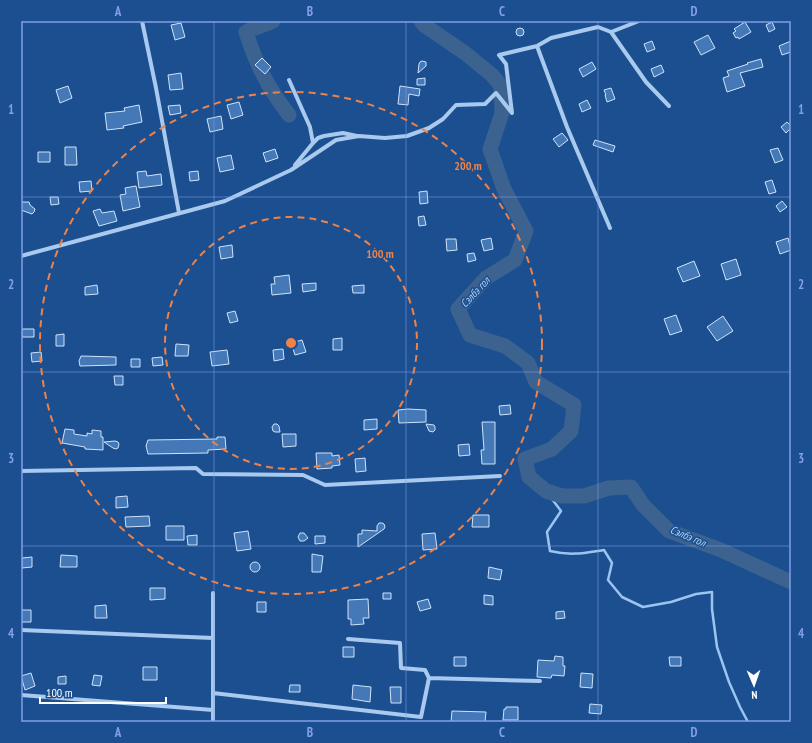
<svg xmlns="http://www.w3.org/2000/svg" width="812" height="743" viewBox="0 0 812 743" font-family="'PT Sans Narrow',sans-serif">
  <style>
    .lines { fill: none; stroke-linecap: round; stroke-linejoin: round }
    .stream { stroke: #9cc4f0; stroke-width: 2.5 }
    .river { stroke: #3c6290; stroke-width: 15 }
    .building { fill: #4478b7; stroke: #cfe3fa }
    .street { stroke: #a9c9ee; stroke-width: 4 }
    .grid { fill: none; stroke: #839eea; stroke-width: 1; stroke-opacity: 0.55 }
    .ring { fill: none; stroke: #ee8249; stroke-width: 2; stroke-dasharray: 7 5 }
    .labels { text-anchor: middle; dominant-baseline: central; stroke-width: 3; stroke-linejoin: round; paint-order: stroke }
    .water-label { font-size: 11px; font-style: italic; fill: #b5d3f5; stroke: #1b4f8f }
    .centre { fill: #ee8249; stroke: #1b4f8f; stroke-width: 2 }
    .ring-label { font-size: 12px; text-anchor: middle; font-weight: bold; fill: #ee8249; stroke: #1b4f8f; stroke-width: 3; stroke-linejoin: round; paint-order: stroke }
    .neatline { fill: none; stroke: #839eea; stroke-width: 1.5 }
    .grid-label { font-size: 13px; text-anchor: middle; font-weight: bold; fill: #839eea }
  </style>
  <rect width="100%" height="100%" fill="#1b4f8f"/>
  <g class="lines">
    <!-- stream -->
    <path class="stream" d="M546,491L561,511L547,532L550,551C571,556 584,553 604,550L612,563L608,580L622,597L643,607L671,602L696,594L712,592V609L717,647L729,682L740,707L748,722"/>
    <!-- river -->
    <path class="river" d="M273,21C264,26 254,27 246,32C256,64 268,88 289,115
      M421,21L424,25L465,53L492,75L501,86L502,113L490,149L504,189L526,231L515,260L486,278L458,309L470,335L505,346L528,363L536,382L574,405L571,431L552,449L525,459L529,477L546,491L562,496H584L609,488L631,487L643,505L669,531L721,550L791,582"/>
  </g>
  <!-- building -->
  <path class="building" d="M745,22L751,32L739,39L738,37L736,38L733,33L736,31L734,29Z
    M772,22L775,29L769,32L766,25Z
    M181,23L185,37L175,40L171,25Z
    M516 32a4 4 0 1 1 8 0a4 4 0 1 1-8 0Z
    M708,35L715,48L701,55L694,42Z
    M652,41L655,49L647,52L644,44Z
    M791,41V52L782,55L779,46Z
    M262,58L271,67L265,74L255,65Z
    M761,59L763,67L740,73L745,86L727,92L723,78L729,76L727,71L748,64L747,63Z
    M422,61L426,62V66L418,73L419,64L420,62Z
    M592,62L596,69L583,77L579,69Z
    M661,65L664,72L654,77L651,69Z
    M181,73L183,89L170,90L168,75Z
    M425,78V85H417V79Z
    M68,86L72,98L60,103L56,90Z
    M400,86L420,89L419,96L409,94L408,105L398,104Z
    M611,88L615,99L607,102L605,95H606L604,90Z
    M587,100L591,108L582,112L579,104Z
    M239,102L243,115L231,119L227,105Z
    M139,105L142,122L123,126L124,128L107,130L105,113L125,111L124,108Z
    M180,105L181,113L170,115L168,106Z
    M221,116L223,129L210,132L207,119Z
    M787,122L791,126V128L786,133L781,127Z
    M562,133L568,140L559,147L553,139Z
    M595,140L615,146L613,152L593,145Z
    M65,147H76L77,165H65Z
    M778,148L783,160L775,163L770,150Z
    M275,149L278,158L266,162L263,153Z
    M38,152H50V162H38Z
    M231,155L234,169L220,172L217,158Z
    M146,171L147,176L161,174L162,185L139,188L137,172Z
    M198,171L199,180L190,181L189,172Z
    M772,180L776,192L769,194L765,182Z
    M91,181L92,191L80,192L79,182Z
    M136,186L140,207L123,211L120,195L126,194L125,188Z
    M427,191L428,203L420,204L419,192Z
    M50,197H58L59,204L51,205Z
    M782,201L787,207L780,212L776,206Z
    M21,202H29L30,205L35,209L34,212L32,214L21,210Z
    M100,209L102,213L114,211L117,221L99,226L93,211Z
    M424,216L426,225L419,226L418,217Z
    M491,238L493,249L484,251L481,240Z
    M788,238L791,250L780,254L776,242Z
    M446,239H456L457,250L447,251Z
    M232,245L233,257L221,259L219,247Z
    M474,253L476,260L468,262L467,254Z
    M736,259L741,275L726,280L721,264Z
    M694,261L700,276L683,282L677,268Z
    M289,275L291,293L272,295L271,284H275L274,277Z
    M316,283V290L303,292L302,284Z
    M97,285L98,294L85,295V287Z
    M364,285V293H353L352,286Z
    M235,311L238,321L230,323L227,313Z
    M676,315L682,331L670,335L664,319Z
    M723,316L733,331L717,341L707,327Z
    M22,329H34V337H22Z
    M64,334V346H56V335Z
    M342,338V350H333V339Z
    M302,340L306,352L295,355L291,343Z
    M176,344L189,345L188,356H175Z
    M283,349L284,359L274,361L273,350Z
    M227,350L229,364L212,366L210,352Z
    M41,352L42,361L32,362L31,353Z
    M81,356L116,357V365L80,366L79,361Z
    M162,357L163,365L153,366L152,358Z
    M131,359H140V367H131Z
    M114,376H123V385H115Z
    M510,405L511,414L500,415L499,406Z
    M408,409L426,410V422L399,423L398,410Z
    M377,419V429L364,430V420Z
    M482,422H495V464H482L481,450H484Z
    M274,424H277L279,426L280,432H275L273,431L272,427Z
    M426,424L434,425L435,427V430L433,432L429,431Z
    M65,429L74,430V434L87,436V433L92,434V430L101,431V437H103V450L85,449V447L62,443Z
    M282,434H296V446L283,447Z
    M217,437H225L226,449L208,450V453L148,454L146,446L148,440L217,439Z
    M115,441L118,442L119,444L118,448L116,449L113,448L104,442Z
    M469,444L470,455L459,456L458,445Z
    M316,453H332V456L339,455L340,465L332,466V468L317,469Z
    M365,458L366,471L356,472L355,459Z
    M127,496L128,507L116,508V497Z
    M473,515H489V527H472Z
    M149,516L150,526L126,527L125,517Z
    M379,523H382L384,524L385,527L384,529L358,547V534H362V530L377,531V526Z
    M166,526H184V540H166Z
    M248,531L251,549L237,551L234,533Z
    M300,533H304L308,538L304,541H300L298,537Z
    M435,533L437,549L423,550L422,534Z
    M197,535V545H188L187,536Z
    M315,536H325V543L315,544Z
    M312,554L323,556L321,572H312Z
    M61,555L77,556V567H60Z
    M32,557V567L22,568V558Z
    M250 567a5 5 0 1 1 10 0a5 5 0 1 1-10 0Z
    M489,567L502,570L500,580L488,578Z
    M150,588H165V599L150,600Z
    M383,593H391V599H383Z
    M484,595L493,596V605L484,604Z
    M368,599L369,618H363L364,624L351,625V619H348V600Z
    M428,599L431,608L420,611L417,602Z
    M257,602H266V612H257Z
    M106,605L107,618H95V606Z
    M21,610H31V622H21Z
    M564,611L565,618L556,619V612Z
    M343,647H354V657H343Z
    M555,656L563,657V666H565L564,676L552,675L551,678L537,677L538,660L554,661Z
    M454,657H466V666H454Z
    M669,657H681V666H670Z
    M143,667H157V680H143Z
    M31,673L35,686L25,690L21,676Z
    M581,673L593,674L592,688L580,687Z
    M94,675L102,676L100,686L92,685Z
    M66,676V684H58V677Z
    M290,685H300V692H289Z
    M353,685L371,687L370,702L352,699Z
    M390,687H401V703H391Z
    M590,704L602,705L601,714L589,713Z
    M506,707H518V720H503L504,709H506Z
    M452,711L486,712L485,722H451Z"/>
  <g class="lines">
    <!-- street -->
    <path class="street" d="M142,21L156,88L179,213
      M611,32L639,21
      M537,46L551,38L598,27L611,32L646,82L669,106
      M289,80L310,127L313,143
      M295,165L313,143L318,138L324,136L343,133L357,136
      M21,256L225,201L291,170L336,140L359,136L385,138L407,136L429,128L443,119L456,105L485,104L496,93L512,113L506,64L499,55L537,46L567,127L610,228
      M21,471L196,468L203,474L303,475L325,485L500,476
      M21,630L213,638
      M348,639L400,643L401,668L425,670L429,678
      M213,693L421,717L429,678L540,681
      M21,695L213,710
      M213,722V593"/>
  </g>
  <!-- grid -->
  <path class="grid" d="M214,21V722M406,21V722M598,21V722M21,197H791M21,372H791M21,546H791"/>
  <!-- distance rings -->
  <g class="ring">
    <circle cx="291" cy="343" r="126"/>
    <circle cx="291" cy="343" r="251"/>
  </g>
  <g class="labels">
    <!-- water labels -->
    <g class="water-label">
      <text transform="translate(475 292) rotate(-47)">Сэлбэ гол</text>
      <text transform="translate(688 536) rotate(23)">Сэлбэ гол</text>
    </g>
  </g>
  <circle cx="291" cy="343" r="6" class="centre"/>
  <g class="ring-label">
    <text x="468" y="170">200 m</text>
    <text x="380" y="258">100 m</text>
  </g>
  <!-- border -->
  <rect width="812" height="743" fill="none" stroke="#1b4f8f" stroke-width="44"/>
  <!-- north arrow -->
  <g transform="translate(754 685) rotate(178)" stroke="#1b4f8f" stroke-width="3" paint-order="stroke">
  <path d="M0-3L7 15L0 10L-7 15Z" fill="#ffffff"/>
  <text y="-6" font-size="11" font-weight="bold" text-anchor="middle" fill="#ffffff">N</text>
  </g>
  <!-- scale -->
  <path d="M40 697v6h126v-6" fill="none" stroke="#ffffff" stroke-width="2"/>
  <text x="46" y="697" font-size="12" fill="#ffffff" stroke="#1b4f8f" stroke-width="3" paint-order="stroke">100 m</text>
  <rect x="22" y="22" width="768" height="699" class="neatline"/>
  <g class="grid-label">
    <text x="118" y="16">A</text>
    <text x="310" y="16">B</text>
    <text x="502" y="16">C</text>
    <text x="694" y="16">D</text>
    <text x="11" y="114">1</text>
    <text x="801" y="114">1</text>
    <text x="11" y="289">2</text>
    <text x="801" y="289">2</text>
    <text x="11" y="463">3</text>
    <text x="801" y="463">3</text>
    <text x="11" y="638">4</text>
    <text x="801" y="638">4</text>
    <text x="118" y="737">A</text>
    <text x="310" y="737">B</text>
    <text x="502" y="737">C</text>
    <text x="694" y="737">D</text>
  </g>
</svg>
